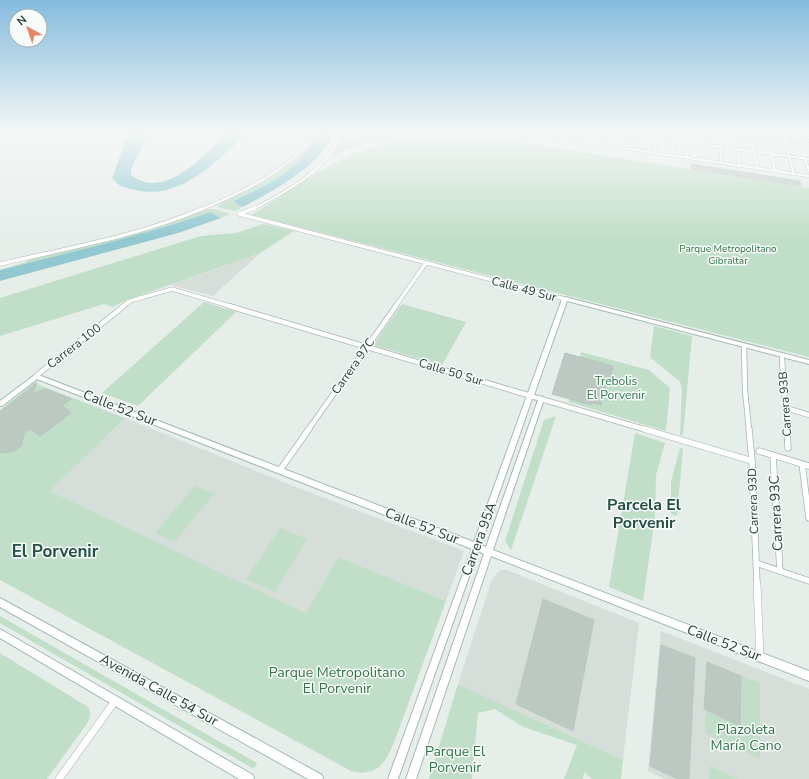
<svg xmlns="http://www.w3.org/2000/svg" width="809" height="779" viewBox="0 0 809 779" font-family="'Nunito Sans',sans-serif">
  <style>
    .built { fill: #d5ded9 }
    .green { fill: #c1dec8 }
    .water { fill: #92c8cf }
    .building { fill: #bcc9c3; stroke: #b9c8c1 }
    .lines { fill: none; stroke-linecap: round; stroke-linejoin: round }
    .street-far4-casing { stroke: #a9b6b1; stroke-width: 3.5 }
    .street-far3-casing { stroke: #a9b6b1; stroke-width: 4.5 }
    .street-far2-casing { stroke: #a9b6b1; stroke-width: 6 }
    .street-far1-casing { stroke: #a9b6b1; stroke-width: 7 }
    .street-casing { stroke: #a9b6b1; stroke-width: 8 }
    .secondary-casing { stroke: #a5b9b2; stroke-width: 2 }
    .street-far4 { stroke: #fff; stroke-width: 2.5 }
    .street-far3 { stroke: #fff; stroke-width: 3.5 }
    .street-far2 { stroke: #fff; stroke-width: 4.5 }
    .street-far1 { stroke: #fff; stroke-width: 5.5 }
    .street { stroke: #fff; stroke-width: 7 }
    .secondary { fill: #fff; fill-rule: evenodd }
    .labels { text-anchor: middle; dominant-baseline: central; stroke-width: 3; stroke-linejoin: round; paint-order: stroke }
    .far-park-label { font-size: 10px; fill: #32754a; stroke: #f7fbf9 }
    .street-label { font-size: 12px; fill: #264038; stroke: #f7fbf9 }
    .park-label { font-size: 12px; fill: #32754a; stroke: #f7fbf9 }
    .near-street-label { font-size: 14px; fill: #264038; stroke: #f7fbf9 }
    .near-park-label { font-size: 14px; fill: #32754a; stroke: #f7fbf9 }
    .near-neighbourhood-label { font-size: 16px; font-weight: bold; fill: #225144; stroke: #f7fbf9 }
    .near-quarter-label { font-size: 17px; font-weight: bold; fill: #225144; stroke: #f7fbf9 }
  </style>
  <rect width="100%" height="100%" fill="#e6eeea"/>
  <!-- built -->
  <path class="built" d="M260,253L213,296L171,285Z
    M125,418L296,487L464,551L446,601L338,557L306,613L50,491Z
    M502,570H507L639,623L623,760L458,684L492,579L498,572Z
    M661,631L809,689V779H664L648,771Z"/>
  <!-- green -->
  <path class="green" d="M314,131H319C319,136 315,140 312,144C294,173 262,187 233,201L242,207L235,211L217,207C225,200 238,196 247,191C267,181 311,155 314,131Z
    M344,131H448L809,188V357L252,215C281,196 310,176 341,160C356,153 372,148 388,144L390,138L366,143L330,156L342,141Z
    M207,209H215L230,214L221,218L210,212C142,236 71,252 1,270L26,262L28,260L157,226Z
    M263,224L294,231L260,253L127,300L113,307L104,304L0,336V298L201,236L236,233Z
    M204,302L236,312L138,406L102,393Z
    M402,304L466,322L442,365L373,345Z
    M654,326L692,336L683,435H680L682,389L680,382L650,357Z
    M581,352L649,370L670,388L666,431L569,402V399L552,394L565,353L580,357Z
    M34,383L125,418L50,491L306,613L338,557L446,601L393,745L386,759L379,767L372,771L362,773L351,771L0,580V410Z
    M556,416L511,550L505,541L544,420Z
    M635,433L665,443L656,475L655,517L643,601L609,587Z
    M680,448H683L677,516L671,514V481Z
    M195,486L214,494L174,542L155,533Z
    M280,528L307,539L275,592L246,579Z
    M0,616L257,763L254,769L0,623Z
    M0,653L88,707C92,714 90,718 86,725L47,779H0Z
    M741,676L760,683V759L705,733L706,711L740,725Z
    M458,684L623,760L621,779H592L584,772L583,779H564L577,745L523,727L495,709L478,713L472,779H429Z
    M710,766L738,779H709Z"/>
  <!-- water -->
  <path class="water" d="M132,131H149L131,169V175C166,202 205,153 230,131H249C219,159 181,201 136,190C124,187 120,188 112,178L123,148Z
    M319,131H332C331,160 267,195 242,207L233,201C262,188 294,173 312,144C315,140 319,136 319,131Z
    M210,212L221,218L178,233L0,281V270C71,252 142,236 210,212Z"/>
  <!-- building -->
  <path class="building" d="M691,164L800,181L801,186L691,169Z
    M565,353L613,366L610,381L607,380L601,405L592,403L591,405L552,394Z
    M37,382L33,393L46,389L72,399L62,405L71,413L40,436L30,429L24,433L22,445L17,449L11,452L0,453V412Z
    M543,599L594,620L573,731L516,704Z
    M661,645L695,658L689,779H677L650,766Z
    M707,662L741,676L740,726L704,709Z"/>
  <g class="lines">
    <!-- street-far4 casing -->
    <g class="street-far4-casing">
      <path id="street-far4" d="M509,131L809,176
        M603,131L809,159
        M688,131V141
        M734,131L735,133
        M749,131L750,133
        M769,131L771,139
        M783,131L786,139
        M799,131L803,141
        M704,132V161
        M720,134L721,161
        M736,137L740,166
        M751,137L758,169
        M561,139L565,131
        M784,140L794,174
        M578,141L583,131
        M768,141L775,171
        M591,143L596,131
        M800,143L809,171
        M607,146L612,131
        M624,149L628,131
        M639,151L643,131
        M654,153L657,131
        M672,156L674,131
        M687,158L688,143
        M202,209C234,196 301,167 312,131
        M253,209C286,192 330,169 342,131"/>
    </g>
    <!-- street-far3 casing -->
    <g class="street-far3-casing">
      <path id="street-far3" d="M239,214L565,299
        M239,214L255,208
        M0,264C68,248 139,236 204,208
        M122,307L130,301L172,289L233,307
        M395,307L426,263"/>
    </g>
    <!-- street-far2 casing -->
    <g class="street-far2-casing">
      <path id="street-far2" d="M229,306L531,396
        M744,346L745,390L749,430
        M782,359L787,430
        M36,376L124,306
        M541,399L647,430
        M786,408L809,415
        M308,430L396,306"/>
    </g>
    <!-- street-far1 casing -->
    <g class="street-far1-casing">
      <path id="street-far1" d="M644,429L752,461
        M749,429L752,461L757,585
        M787,429L788,448
        M759,451L809,466
        M773,455L780,571
        M802,464L809,518
        M280,470L309,429
        M756,563L809,581"/>
    </g>
    <!-- street casing -->
    <g class="street-casing">
      <path id="street" d="M757,584L760,657
        M59,779L115,701"/>
    </g>
    <!-- secondary casing -->
    <g class="secondary-casing">
      <path id="secondary" d="M703,131H712L809,143V145Z
        M565,297L809,360V364L567,301L534,395L543,397L544,399L493,550L809,671V681L491,556L416,779H406L484,554L478,551L398,779H388L472,549L37,379L2,406H0V401L36,374L474,542L562,299ZM532,399L538,400L486,547L481,545Z
        M0,598L322,775L323,779H308L0,607Z
        M0,629L253,775L254,779H239L0,638Z"/>
    </g>
    <!-- street-far4 -->
    <use href="#street-far4" class="street-far4"/>
    <!-- street-far3 -->
    <use href="#street-far3" class="street-far3"/>
    <!-- street-far2 -->
    <use href="#street-far2" class="street-far2"/>
    <!-- street-far1 -->
    <use href="#street-far1" class="street-far1"/>
    <!-- street -->
    <use href="#street" class="street"/>
    <!-- secondary -->
    <use href="#secondary" class="secondary"/>
  </g>
  <!-- sky -->
  <linearGradient id="sky" x2="0" y2="1"><stop stop-color="#85bcde"/><stop offset="0.55" stop-color="#f4f7f6"/><stop offset="1" stop-color="#f4f7f6" stop-opacity="0"/></linearGradient>
  <rect width="809" height="240" fill="url(#sky)"/>
  <g class="labels">
    <!-- far-park labels -->
    <g class="far-park-label">
      <text x="728" y="249">Parque Metropolitano<tspan x="728" dy="12">Gibraltar</tspan></text>
    </g>
    <!-- street labels -->
    <g class="street-label">
      <text transform="translate(524 289) rotate(15)">Calle 49 Sur</text>
      <text transform="translate(74 346) rotate(-38)">Carrera 100</text>
      <text transform="translate(353 366) rotate(-55)">Carrera 97C</text>
      <text transform="translate(451 372) rotate(17)">Calle 50 Sur</text>
      <text transform="translate(785 404) rotate(-94)">Carrera 93B</text>
      <text transform="translate(753 501) rotate(-92)">Carrera 93D</text>
    </g>
    <!-- park labels -->
    <g class="park-label">
      <text x="616" y="381">Trebolis<tspan x="616" dy="14">El Porvenir</tspan></text>
    </g>
    <!-- near-street labels -->
    <g class="near-street-label">
      <text transform="translate(120 408) rotate(21)">Calle 52 Sur</text>
      <text transform="translate(776 513) rotate(-93)">Carrera 93C</text>
      <text transform="translate(422 526) rotate(21)">Calle 52 Sur</text>
      <text transform="translate(479 539) rotate(-70)">Carrera 95A</text>
      <text transform="translate(724 643) rotate(21)">Calle 52 Sur</text>
      <text transform="translate(159 690) rotate(29)">Avenida Calle 54 Sur</text>
    </g>
    <!-- near-park labels -->
    <g class="near-park-label">
      <text x="337" y="672">Parque Metropolitano<tspan x="337" dy="16">El Porvenir</tspan></text>
      <text x="746" y="729">Plazoleta<tspan x="746" dy="16">María Cano</tspan></text>
      <text x="455" y="751">Parque El<tspan x="455" dy="16">Porvenir</tspan></text>
    </g>
    <!-- near-neighbourhood labels -->
    <g class="near-neighbourhood-label">
      <text x="644" y="505">Parcela El<tspan x="644" dy="18">Porvenir</tspan></text>
    </g>
    <!-- near-quarter labels -->
    <g class="near-quarter-label">
      <text x="55" y="551">El Porvenir</text>
    </g>
  </g>
  <!-- north arrow -->
  <g transform="translate(28 28) rotate(320)"><circle r="19" fill="#f7fbf9" stroke="#a3b0ac"/>
  <path d="M0-3L7 15L0 10L-7 15Z" fill="#ea8468"/>
  <text y="-6" font-size="11" font-weight="bold" text-anchor="middle" fill="#264038">N</text>
  </g>
</svg>
